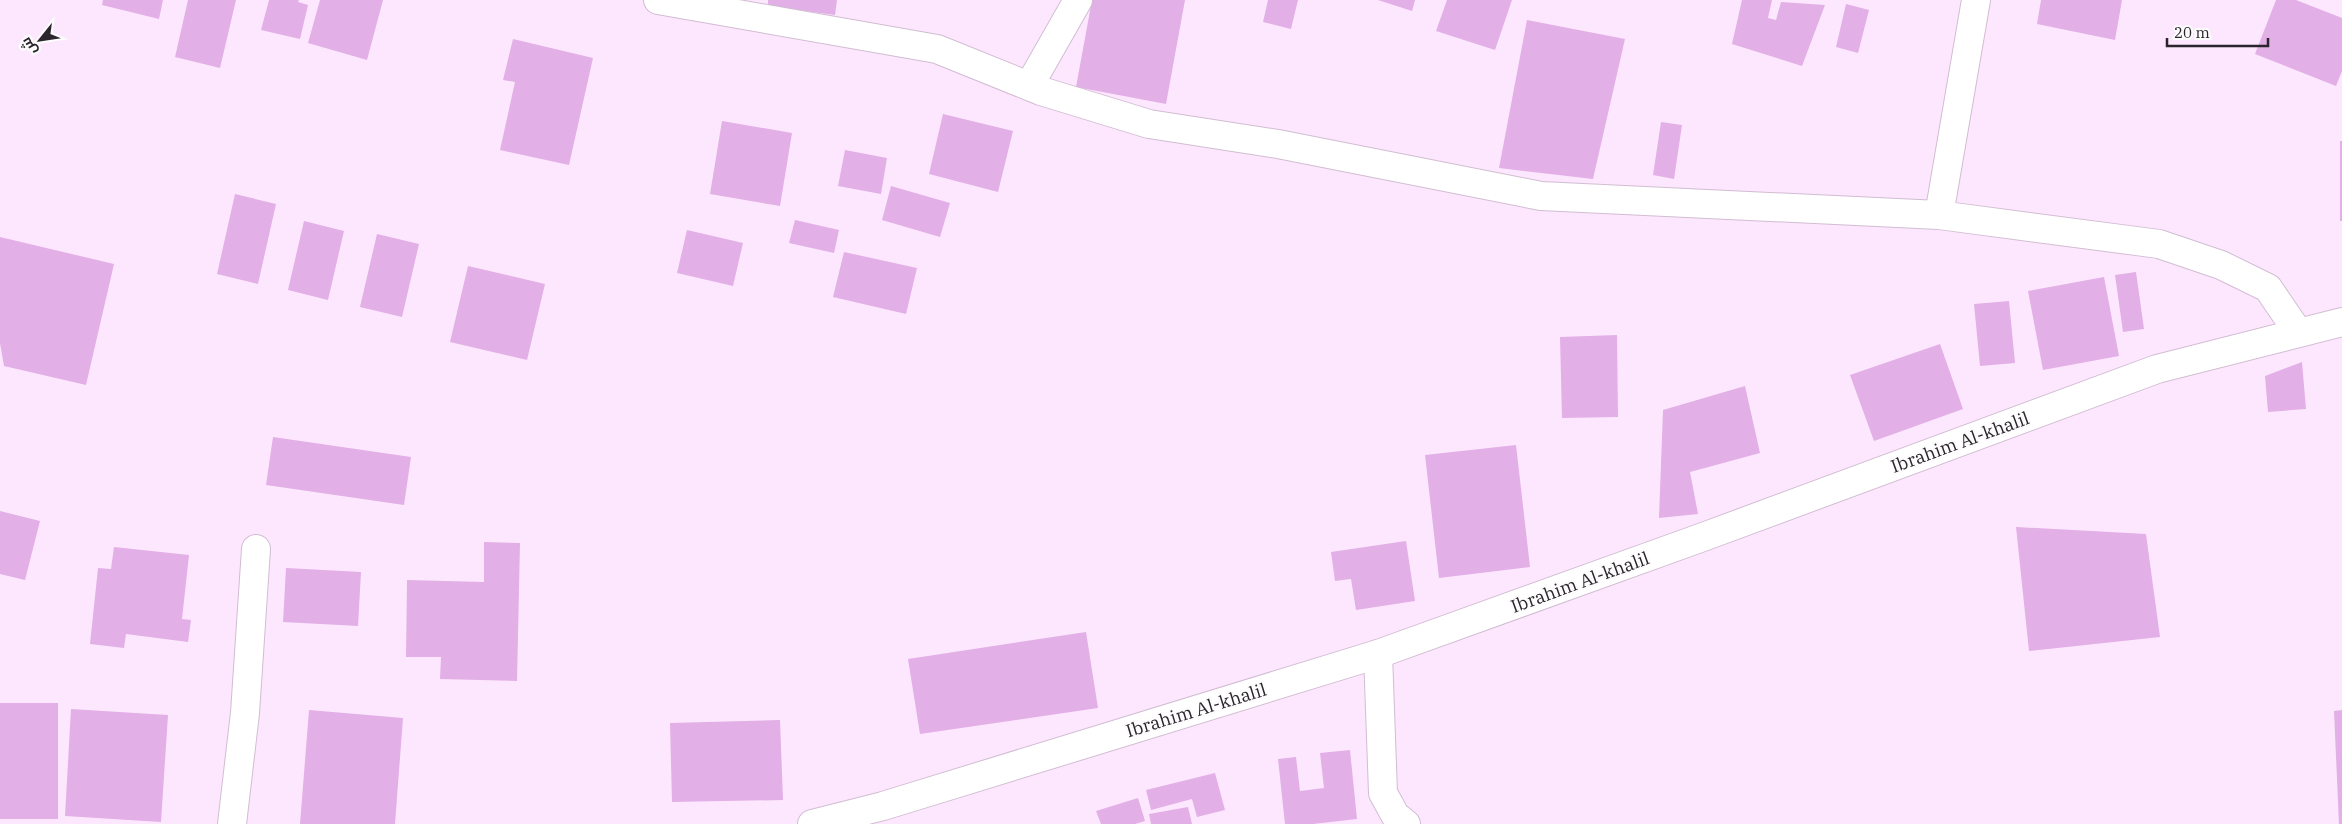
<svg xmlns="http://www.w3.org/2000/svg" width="2342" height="824" viewBox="0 0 2342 824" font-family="'IBM Plex Serif',Cairo,serif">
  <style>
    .building { fill: #e2afe6 }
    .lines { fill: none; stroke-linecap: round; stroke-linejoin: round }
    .street-casing { stroke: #d1bdd2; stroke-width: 30 }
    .secondary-casing { stroke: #d1bdd2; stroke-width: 30 }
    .street { stroke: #fff; stroke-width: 28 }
    .secondary { stroke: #fff; stroke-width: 28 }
    .labels { text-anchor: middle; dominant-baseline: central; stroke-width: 4.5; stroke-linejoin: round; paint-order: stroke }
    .street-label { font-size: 18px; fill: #2b242c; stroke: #fcfcfc }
  </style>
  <rect width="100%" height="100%" fill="#fde7fe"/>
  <!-- building -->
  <path class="building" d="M103,0H163L159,19L102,5Z
    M188,0H236L220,68L175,57Z
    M269,0H299L298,2L308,5L300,39L261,30Z
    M320,0H383L367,60L308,43Z
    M768,0H837L835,15L768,6Z
    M1092,0H1185L1166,104L1076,87Z
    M1268,0H1298L1291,29L1263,22Z
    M1378,0H1415L1412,11Z
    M1447,0H1512L1495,50L1436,31Z
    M1742,0H1772L1768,18L1776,20L1781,2L1825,5L1802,66L1732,44Z
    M2041,0H2122L2115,40L2037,24Z
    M2276,0H2296L2342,18V71L2336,86L2255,54Z
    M1846,4L1869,10L1858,53L1836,47Z
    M1527,20L1625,39L1593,179L1499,168Z
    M513,39L593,58L569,165L500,150L515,82L503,80Z
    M943,114L1013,131L998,192L929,174Z
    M722,121L792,133L780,206L710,194Z
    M1661,122L1682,125L1674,179L1653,175Z
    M2340,141H2342V221H2340Z
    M845,150L887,158L881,194L838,186Z
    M891,186L950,203L940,237L882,220Z
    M235,194L276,204L258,284L217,274Z
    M795,220L839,230L834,253L789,243Z
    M304,221L344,231L328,300L288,290Z
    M687,230L743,243L733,286L677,273Z
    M377,234L419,244L402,317L360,307Z
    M0,237L114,264L86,385L4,366L0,343Z
    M844,252L917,268L906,314L833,297Z
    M468,266L545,284L527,360L450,342Z
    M2136,272L2144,329L2123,332L2115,275Z
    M2104,277L2119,356L2043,370L2028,291Z
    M2009,301L2015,363L1980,366L1974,304Z
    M1617,335L1618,417L1562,418L1560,337Z
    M1940,344L1963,409L1874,441L1850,375Z
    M2302,362L2306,409L2268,412L2265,376Z
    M1745,386L1760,453L1690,472L1698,514L1659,518L1663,410Z
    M273,437L411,457L404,505L266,485Z
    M1516,445L1530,567L1439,578L1425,455Z
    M0,511L40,521L25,580L0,574Z
    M2016,527L2146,534L2160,637L2029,651Z
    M1406,541L1415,601L1356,610L1351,579L1335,581L1331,552Z
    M484,542L520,543L517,681L440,679L441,657H406L407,580L484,582Z
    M114,547L189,555L182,619L191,620L188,642L126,634L124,648L90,644L98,568L111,569Z
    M286,568L361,572L358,626L283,622Z
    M1086,632L1098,708L920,734L908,659Z
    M0,703H58V819H0Z
    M71,709L168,715L161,822L65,816Z
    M309,710L403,718L395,824H300Z
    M2342,710V824H2339L2334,711Z
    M780,720L783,800L672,802L670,723Z
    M1350,750L1357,819L1313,824H1285L1278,759L1296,757L1300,791L1324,788L1320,753Z
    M1215,773L1225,810L1197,817L1192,799L1151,810L1146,790Z
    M1138,798L1145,821L1135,824H1101L1096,811Z
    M1188,807L1192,824H1151L1149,814Z"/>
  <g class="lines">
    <!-- street casing -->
    <g class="street-casing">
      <path id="street" d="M658,0L937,49L1041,91L1149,124L1278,144L1541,196L1939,215L2159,244L2221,265L2268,288L2298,332
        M1029,86L1078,0
        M1939,215L1976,0
        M1378,654L1383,793L1395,815L1406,824
        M232,824L245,713L256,549"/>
    </g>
    <!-- secondary casing -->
    <g class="secondary-casing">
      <path id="secondary" d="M812,824L883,806L1378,654L1703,537L2157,369L2342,322"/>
    </g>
    <!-- street -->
    <use href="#street" class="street"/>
    <!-- secondary -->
    <use href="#secondary" class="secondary"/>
  </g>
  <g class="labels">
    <!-- street labels -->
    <g class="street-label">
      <text transform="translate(1960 442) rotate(-20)">Ibrahim Al-khalil</text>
      <text transform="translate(1580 582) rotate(-20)">Ibrahim Al-khalil</text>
      <text transform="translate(1196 710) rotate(-17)">Ibrahim Al-khalil</text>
    </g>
  </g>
  <!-- north arrow -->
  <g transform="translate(40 40) rotate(240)" stroke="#fcfcfc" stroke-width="4" paint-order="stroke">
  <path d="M0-4L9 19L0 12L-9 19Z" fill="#2b242c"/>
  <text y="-8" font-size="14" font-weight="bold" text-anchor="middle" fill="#2b242c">ش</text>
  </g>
  <!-- scale -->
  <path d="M2167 38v8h101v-8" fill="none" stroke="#2b242c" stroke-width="2.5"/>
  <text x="2174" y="38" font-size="15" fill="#2b242c" stroke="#fcfcfc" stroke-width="4" paint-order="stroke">20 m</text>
</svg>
